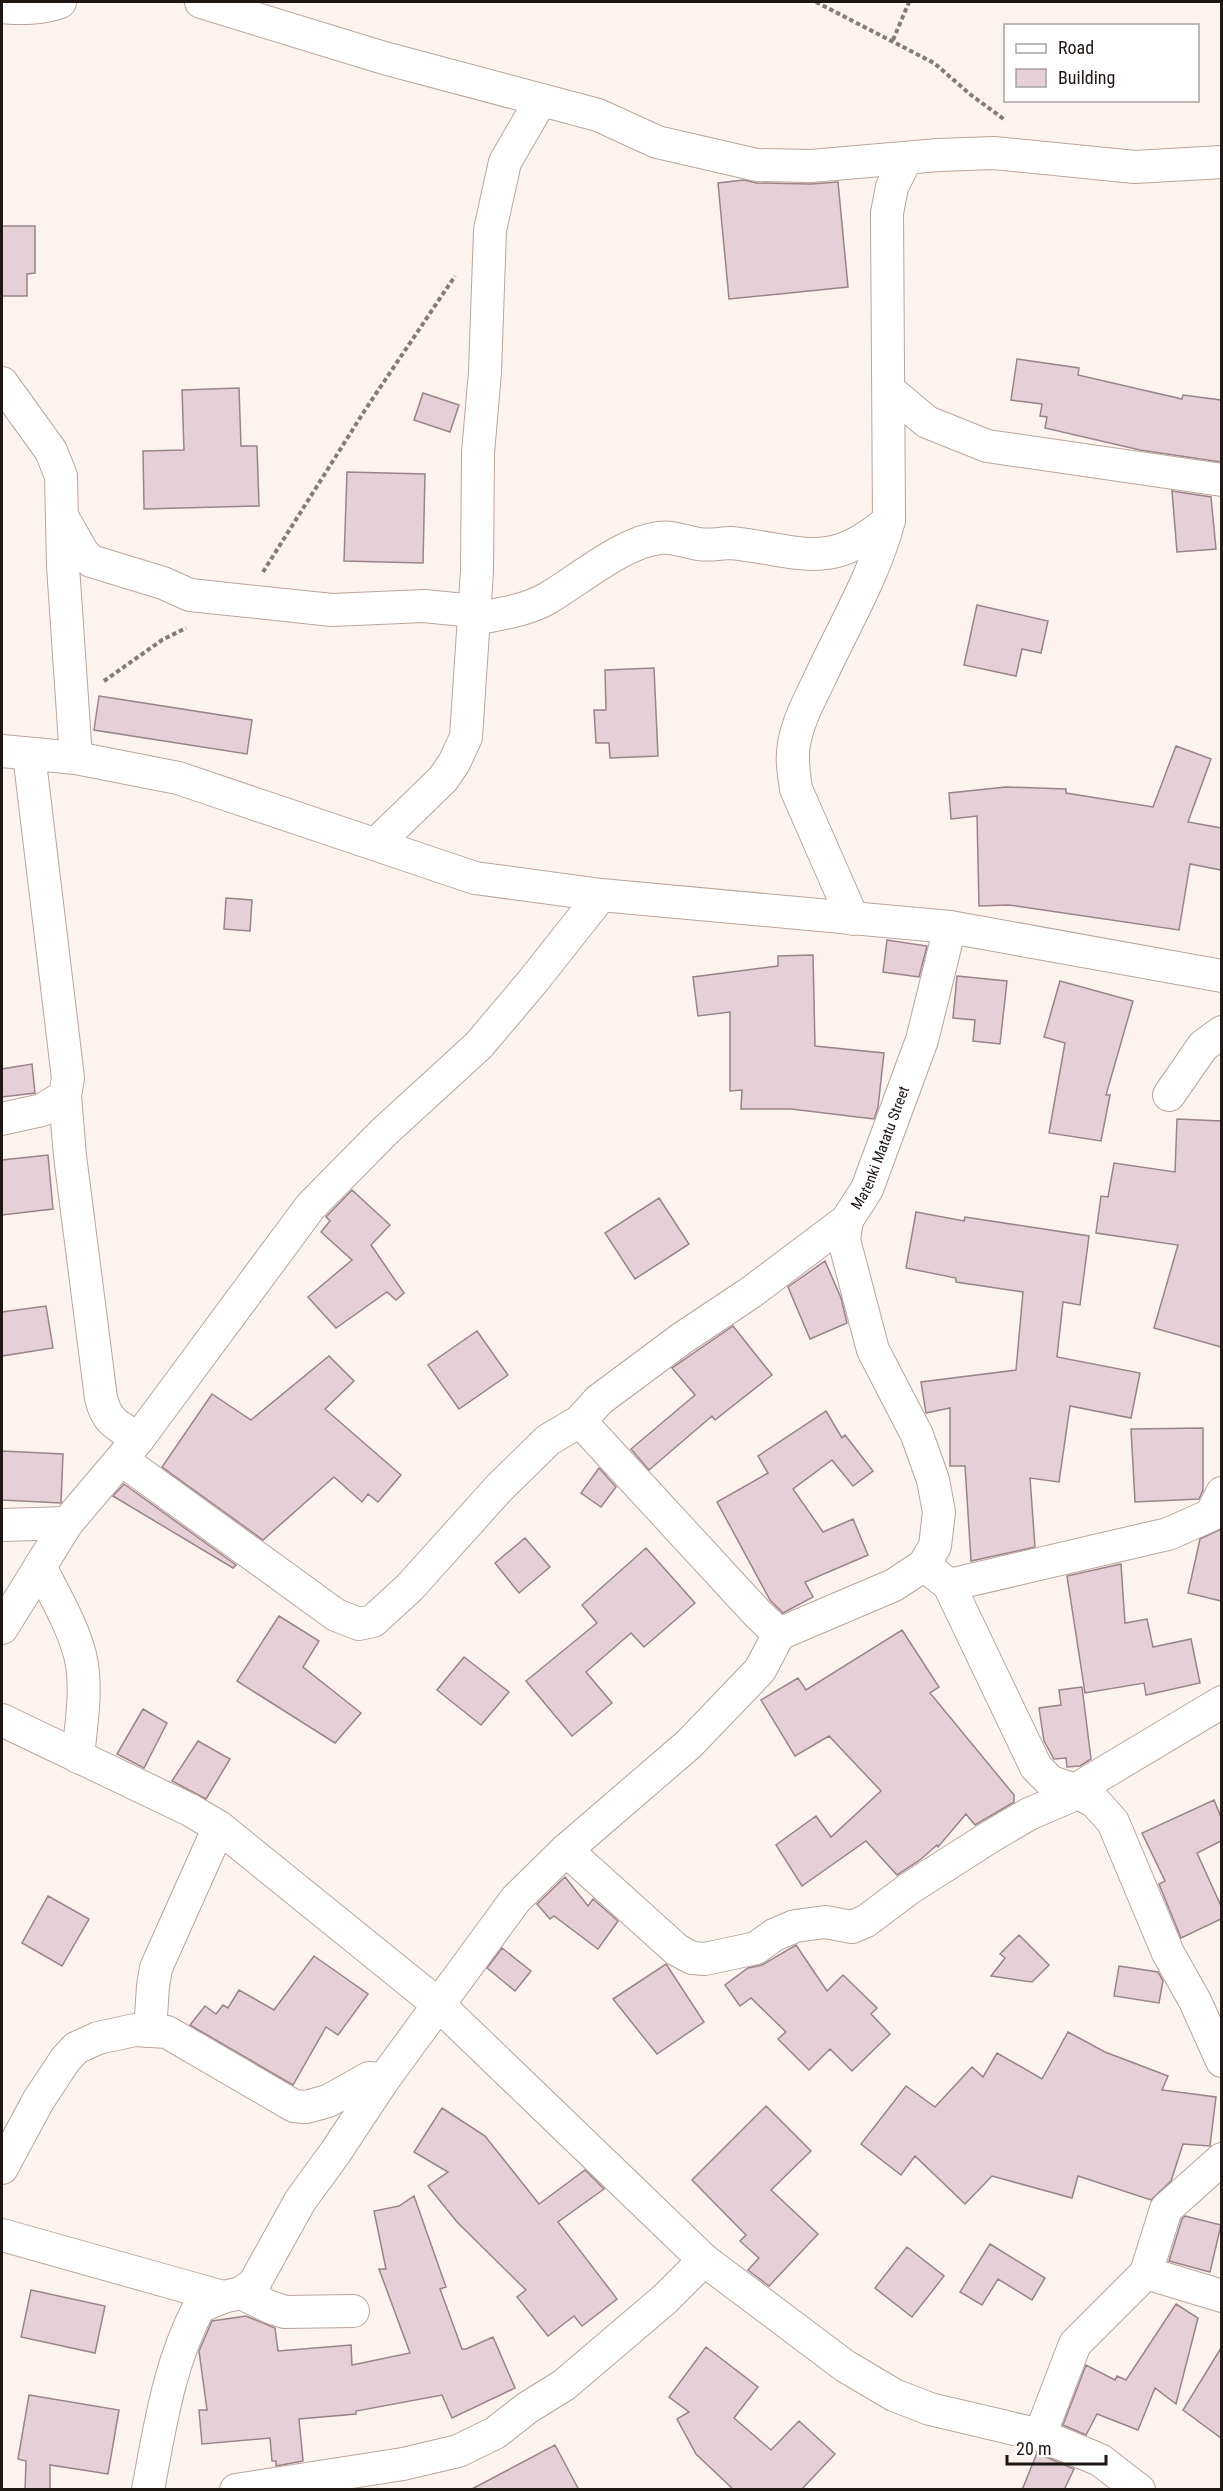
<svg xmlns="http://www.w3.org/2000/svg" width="1223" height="2491" viewBox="0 0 1223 2491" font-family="'Roboto Condensed',sans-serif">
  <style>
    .building { fill: #e7cfd7; stroke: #9a838a; stroke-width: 1.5 }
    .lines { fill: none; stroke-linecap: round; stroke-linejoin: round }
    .street-casing { stroke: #baa59a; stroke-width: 34 }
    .path { stroke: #837b77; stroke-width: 4; stroke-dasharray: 4.5 3; stroke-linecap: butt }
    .street { stroke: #fff; stroke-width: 32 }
    .labels { text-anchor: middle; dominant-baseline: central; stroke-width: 5; stroke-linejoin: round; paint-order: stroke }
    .street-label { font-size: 15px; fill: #1e1713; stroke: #fff }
  </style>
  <rect width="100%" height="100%" fill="#fcf3ef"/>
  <!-- building -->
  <path class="building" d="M744,180L757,183L811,184L838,182L848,287L729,299L718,183Z
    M2,226H35V273L27,274V296H2Z
    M1017,359L1079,368L1078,375L1182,399L1183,395L1221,400V462L1140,450L1045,428L1047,417L1040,416L1042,404L1011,400Z
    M239,388L241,446H257L259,506L144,509L143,451L184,450L182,390Z
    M423,393L459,405L450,432L414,420Z
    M347,472L425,474L423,563L344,561Z
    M1172,491L1211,497L1216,549L1177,552Z
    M977,605L1048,621L1041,653L1022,649L1016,676L964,665Z
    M654,668L658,756L610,758L609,743H596L594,710H606L605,670Z
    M99,696L252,720L247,754L94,730Z
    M1176,746L1211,759L1188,822L1221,828V870L1190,864L1179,930L1009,905L979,906L977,816L951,819L949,793L1006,787L1066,789V793L1153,807Z
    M226,898L252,900L250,931L224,929Z
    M887,940L927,946L919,977L883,972Z
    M813,955L815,1046L884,1053L878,1107L874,1119L791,1109H741L742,1090L730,1091V1012L698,1016L693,977L778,966V956Z
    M957,976L1007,981L1000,1044L973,1041L975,1020L953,1018Z
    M1060,981L1133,1001L1106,1095H1110L1101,1141L1049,1133L1065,1043L1044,1037Z
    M32,1064L35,1093L2,1097V1069Z
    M1177,1119L1221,1121V1347L1154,1328L1178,1245L1096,1233L1101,1196L1108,1197L1114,1163L1175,1172Z
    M48,1155L53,1209L2,1215V1160Z
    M352,1190L390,1225L371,1245L404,1293L396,1300L387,1292L336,1328L308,1297L352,1260L321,1232L330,1221L326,1217Z
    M659,1198L689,1244L635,1279L605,1233Z
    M916,1212L964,1221L965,1217L1089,1236L1080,1305L1063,1302L1057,1357L1140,1373L1131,1418L1070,1406L1059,1482L1030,1478L1035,1547L971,1561L965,1466H950V1408L926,1413L921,1382L1016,1370L1023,1292L956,1282V1278L906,1268Z
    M825,1261L841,1298L847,1323L810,1339L788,1287Z
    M46,1306L53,1348L2,1356V1312Z
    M733,1326L772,1375L715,1420L712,1416L649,1470L631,1449L695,1395L672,1368Z
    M477,1331L508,1375L459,1409L428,1365Z
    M329,1356L354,1381L325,1409L401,1475L378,1502L368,1494L362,1502L334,1477L263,1540L162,1467L212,1394L251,1420Z
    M826,1411L842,1438L845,1435L873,1471L853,1486L832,1460L793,1489L823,1532L853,1519L868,1555L805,1582L813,1597L783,1613L770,1600L717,1502L768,1473L758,1456Z
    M1203,1428V1490L1199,1499L1135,1502L1131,1429Z
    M2,1451L63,1454L61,1503L2,1500Z
    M599,1468L616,1487L601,1507L581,1493Z
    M124,1484L236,1565L233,1568L113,1496Z
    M1221,1529V1601L1188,1593L1200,1539Z
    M525,1538L550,1567L519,1593L495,1563Z
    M646,1548L695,1603L644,1647L631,1633L586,1672L612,1703L572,1736L526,1681L597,1623L582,1605Z
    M1121,1564L1125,1623L1147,1619L1153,1647L1191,1639L1200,1683L1146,1695L1144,1683L1085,1693L1067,1576Z
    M279,1616L319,1641L303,1667L361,1713L335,1743L237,1681Z
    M902,1630L939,1687L930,1693L1014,1795V1802L975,1825L966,1814L938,1847L937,1845L920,1860L897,1875L866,1841L802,1886L776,1845L816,1816L831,1837L881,1791L829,1736L795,1756L761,1700L798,1678L806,1690Z
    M464,1657L509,1692L481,1725L437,1690Z
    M1082,1687L1091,1759L1080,1766L1067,1767L1066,1758L1054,1759L1044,1741L1039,1708L1061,1705L1059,1690Z
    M143,1709L167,1723L144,1768L117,1754Z
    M198,1741L230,1759L206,1799L172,1781Z
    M1214,1800L1221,1817V1841L1197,1853L1221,1906V1919L1181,1938L1159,1884L1165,1881L1142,1833Z
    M565,1877L588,1906L593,1899L618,1921L598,1949L554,1916L550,1919L537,1904Z
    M48,1896L89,1919L62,1966L22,1943Z
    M1019,1935L1049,1965L1032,1982L991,1976L1005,1958L1000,1954Z
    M796,1945L827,1991L843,1975L877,2008L871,2014L890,2034L852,2071L830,2049L809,2070L778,2039L786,2032L751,1998L740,2006L725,1985L748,1968L762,1965Z
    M502,1948L531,1971L515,1991L487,1968Z
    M314,1956L368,1994L338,2035L326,2027L293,2085L190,2025L205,2006L216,2014L223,2005L228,2008L239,1990L274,2010Z
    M666,1964L704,2022L657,2054L613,1999Z
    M1119,1966L1158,1972L1163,1981L1159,2003L1114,1996Z
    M1068,2032L1105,2052L1168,2076L1162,2090L1216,2097L1210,2146L1183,2144L1171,2181L1151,2200L1078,2176L1072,2198L992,2176L965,2204L915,2156L901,2175L861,2144L906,2086L935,2107L972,2067L983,2077L997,2053L1042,2079Z
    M766,2106L811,2151L771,2190L818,2234L769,2286L748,2270L759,2258L740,2241L746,2235L692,2180Z
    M442,2108L485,2136L539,2204L585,2170L604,2189L558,2222L617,2299L582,2326L574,2316L548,2336L517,2297L526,2290L457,2222L428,2186L448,2172L414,2152Z
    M414,2196L446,2287L440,2289L462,2349H466L493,2337L515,2388L452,2418L442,2395L356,2411V2414L299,2419L303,2461L276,2466V2461H272L270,2438L202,2444L199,2410H207L199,2351L212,2321L246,2316L275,2328L278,2351L351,2345L352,2365L410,2353L379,2269H386L374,2211L399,2206Z
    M1185,2216L1221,2225L1210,2272L1169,2261L1182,2219Z
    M990,2244L1045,2278L1032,2300L998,2279L982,2305L960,2292Z
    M907,2247L944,2276L912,2317L875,2288Z
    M31,2290L105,2306L95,2353L21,2337Z
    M1176,2304L1198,2318L1176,2404L1155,2388L1138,2430L1097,2414L1086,2435L1063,2425L1086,2365L1115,2380L1117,2376L1126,2380Z
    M706,2347L758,2387L734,2418L771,2450L799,2421L835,2454L801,2490H734L696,2454L677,2419L689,2412L669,2397Z
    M1221,2348V2438L1183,2410Z
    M29,2395L119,2410L108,2474L50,2465V2490H25L26,2461L18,2459Z
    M555,2445L579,2490H470Z
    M1037,2453L1074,2469L1064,2490H1022Z"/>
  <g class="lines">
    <!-- street casing -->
    <g class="street-casing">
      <g id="street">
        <path d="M201,2L384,58L598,115L657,142L757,165L811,166L938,155L994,153L1135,167L1222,162"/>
        <path d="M2,7C23,9 39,9 60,2"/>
        <path d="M2,383L51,451L61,476L63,566L76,758"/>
        <path d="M889,390L927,422L987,446L1222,480"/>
        <path d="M63,518L83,553L91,561L163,583L190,595L332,610L424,606L474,611"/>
        <path d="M474,619C498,614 526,611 548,598C579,580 623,542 659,538C673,536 686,542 699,544C710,546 721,543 731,543C800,550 829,573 889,520"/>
        <path d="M2,751L76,758L178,778L475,878L601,895L950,927L1222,976"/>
        <path d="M376,844L443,779L454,763L466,737L477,571L478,453L485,372L490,230L505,162L541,100"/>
        <path d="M853,919L796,789C794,774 791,760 794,744C798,721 809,701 819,680C842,630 876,572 889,520L887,213L892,187L906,159"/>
        <path d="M1169,1095L1203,1046L1222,1032"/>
        <path d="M65,1096L70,1156L101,1398C107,1423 118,1426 139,1438"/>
        <path d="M2,1119L42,1110L65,1096L68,1078L29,754"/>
        <path d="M580,1421L758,1614L779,1634"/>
        <path d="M122,1460L336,1615L359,1624L373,1621L410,1587L499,1488L548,1440L580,1421L599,1400L681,1339L750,1293L847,1220"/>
        <path d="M2,1525L67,1523"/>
        <path d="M924,1565L949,1585L1036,1767L1051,1782L1075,1790L1096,1803L1113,1822L1168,1953L1195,2001L1222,2061"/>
        <path d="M40,1566C54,1595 72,1624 80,1655C88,1686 81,1725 78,1757"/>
        <path d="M949,1585L1168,1534L1211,1515L1222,1493"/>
        <path d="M2,1628L67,1523L139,1438L310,1207L384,1132L479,1045L533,981L601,895"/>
        <path d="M2,1720L190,1810L219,1827L439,2005L704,2260L845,2366L894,2395L930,2409L1040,2435L1100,2460L1139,2490"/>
        <path d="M1075,1790L1222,1702"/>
        <path d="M566,1850L677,1950L692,1958L705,1959L756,1948L774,1935L795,1926L825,1922L852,1927L866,1921L910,1888L993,1835L1029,1814L1080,1792"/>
        <path d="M150,2031L153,1986L156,1968L219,1827"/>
        <path d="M2,2168L38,2101L65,2060L76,2048L98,2038L135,2030L167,2032L294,2106L306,2107L328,2101L369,2078L384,2079"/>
        <path id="s1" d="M2,2235L223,2297L241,2293L254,2284L300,2201L335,2153L384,2079L516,1899L566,1850L689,1744L760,1670L779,1634L894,1585L924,1565L935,1546L939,1512L933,1480L917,1435L873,1350L844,1240L847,1220L867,1189L922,1040L950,927"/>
        <path d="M1146,2273L1222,2296"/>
        <path d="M241,2293L270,2307L285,2312L353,2311"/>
        <path d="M1040,2435L1075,2344L1146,2273L1166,2209L1222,2159"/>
        <path d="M148,2490C160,2426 169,2364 199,2307L223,2297"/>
        <path d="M236,2490L403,2464L458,2451L495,2433L527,2408L564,2385L665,2299L704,2260"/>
      </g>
    </g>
    <!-- path -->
    <path class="path" d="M816,2L934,63L971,95L1005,120
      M893,40L909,2
      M263,572L365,410L455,276
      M104,681L162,640L186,628"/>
    <!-- street -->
    <use href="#street" class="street"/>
  </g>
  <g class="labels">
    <!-- street labels -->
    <g class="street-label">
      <text stroke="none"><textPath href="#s1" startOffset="1713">Matenki Matatu Street</textPath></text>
    </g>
  </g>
  <!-- border -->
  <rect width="1223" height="2491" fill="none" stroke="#1e1713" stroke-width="6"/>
  <!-- legend -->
  <rect x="1004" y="24" width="195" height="78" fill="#ffffff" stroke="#a5a2a1" stroke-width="1.5"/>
  <rect x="1016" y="44" width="30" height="9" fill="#ffffff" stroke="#a5a2a1" stroke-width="1.5"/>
  <text x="1058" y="54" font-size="18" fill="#1e1713">Road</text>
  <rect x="1016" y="69" width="30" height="18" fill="#e7cfd7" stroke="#a5a2a1" stroke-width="1.5"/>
  <text x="1058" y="84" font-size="18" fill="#1e1713">Building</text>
  <!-- scale -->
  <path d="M1007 2455v9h99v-9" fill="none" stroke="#1e1713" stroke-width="3"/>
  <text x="1016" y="2455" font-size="18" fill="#1e1713" stroke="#ffffff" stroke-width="4.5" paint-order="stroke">20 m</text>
</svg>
